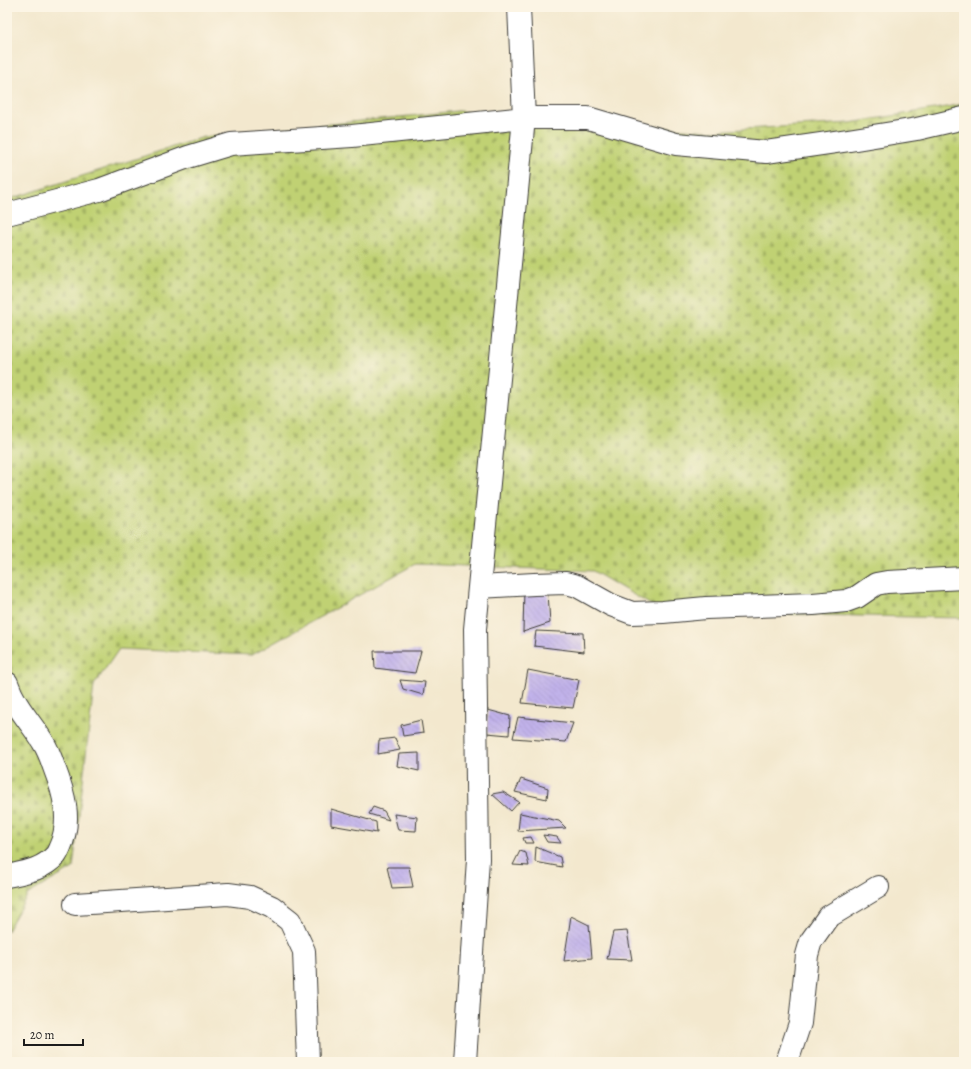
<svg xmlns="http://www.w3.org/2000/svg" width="971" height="1069" viewBox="0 0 971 1069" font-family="Alegreya,serif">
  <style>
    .cemetery { fill: url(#cemetery-stones); stroke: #6e7648 }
    .building { fill: url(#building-back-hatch) }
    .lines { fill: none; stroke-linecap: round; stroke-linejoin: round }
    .minor-casing { stroke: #3c3b37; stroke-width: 24 }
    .minor { stroke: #fff; stroke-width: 22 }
  </style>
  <defs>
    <pattern id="cemetery-stones" width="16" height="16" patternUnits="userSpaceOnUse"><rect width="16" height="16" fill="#c0d173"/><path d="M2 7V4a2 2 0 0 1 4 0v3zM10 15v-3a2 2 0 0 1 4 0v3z" fill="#a4b363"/></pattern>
    <pattern id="building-back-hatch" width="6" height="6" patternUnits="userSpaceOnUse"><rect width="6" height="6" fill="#c1b2ea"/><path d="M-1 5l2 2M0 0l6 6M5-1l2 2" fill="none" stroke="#a598c8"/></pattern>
  </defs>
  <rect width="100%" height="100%" fill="#fcf5e5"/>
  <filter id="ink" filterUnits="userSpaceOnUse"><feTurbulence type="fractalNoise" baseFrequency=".025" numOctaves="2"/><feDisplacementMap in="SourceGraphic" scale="8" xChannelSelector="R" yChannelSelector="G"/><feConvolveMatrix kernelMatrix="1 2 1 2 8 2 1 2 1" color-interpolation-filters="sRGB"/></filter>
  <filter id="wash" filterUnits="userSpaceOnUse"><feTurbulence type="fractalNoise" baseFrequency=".012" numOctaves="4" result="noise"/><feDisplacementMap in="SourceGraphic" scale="16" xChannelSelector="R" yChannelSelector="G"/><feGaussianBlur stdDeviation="0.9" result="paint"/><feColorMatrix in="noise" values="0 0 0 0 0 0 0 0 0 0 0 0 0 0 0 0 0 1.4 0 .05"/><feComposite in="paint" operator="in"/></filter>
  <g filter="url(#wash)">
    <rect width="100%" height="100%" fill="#f3e8ce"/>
    <!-- cemetery -->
    <path class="cemetery" d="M964,104V618L663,612L593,571L415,564L252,655L119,649L94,685L73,868L28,894L7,931V200L204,137L458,111L710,131L850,123Z"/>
    <g id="blocks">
      <!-- building -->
      <path class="building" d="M524,589L548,593L550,623L523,632Z
        M536,631L583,633L584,652L534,646Z
        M374,651H421L415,673L375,668Z
        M528,670L579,680L573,708L522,703Z
        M400,680L425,682L423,695L403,689Z
        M488,710L510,716L509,735L487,733Z
        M518,717L573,723L566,742L513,738Z
        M421,720L423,733L403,736L401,725Z
        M395,738L400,750L378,754L379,740Z
        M419,753V771L397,766L399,754Z
        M521,779L548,788L547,799L515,792Z
        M503,792L519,802L511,811L492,794Z
        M373,807L384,811L389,820L369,814Z
        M331,809L376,822L377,833L331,825Z
        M520,813L559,821L566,828L518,831Z
        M394,814L417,817L416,831L398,830Z
        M543,835L557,837L561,843L547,842Z
        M531,837L534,843H525L523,838Z
        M536,847L560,857L562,867L535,862Z
        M520,851L526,853L529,866L513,865Z
        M387,867H409L413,887L392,888Z
        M571,916L589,925L592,958L564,961Z
        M627,931L632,960L607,959L613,932Z"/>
    </g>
  </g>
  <g filter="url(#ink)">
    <use href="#blocks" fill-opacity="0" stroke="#3c3b37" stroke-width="1"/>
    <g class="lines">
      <!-- minor casing -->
      <g class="minor-casing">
        <path id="minor" d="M7,214L99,190L188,157L231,144L352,136L524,118H588L676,144L766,152L849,140L917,129L964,118
          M479,587L534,584L566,583L577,586L611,605L632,613L663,612L706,608L813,604L846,601L857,597L876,584L887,582L964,578
          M7,683C15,707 30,721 43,742C48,750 51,758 54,767C64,793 72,820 60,847C59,849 58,852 56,855C42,870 26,872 7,876
          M75,904L228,894L250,897L272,907L290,921L304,951L308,1062
          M465,1062L478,859L475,629L524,118L519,7
          M787,1062L800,1023L807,955L811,941L828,917L878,887"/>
      </g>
      <!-- minor -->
      <use href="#minor" class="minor"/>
    </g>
  </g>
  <!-- margin -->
  <rect width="971" height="1069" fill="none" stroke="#fcf5e5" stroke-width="24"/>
  <!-- scale -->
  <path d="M24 1039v6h59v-6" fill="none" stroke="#1c1c1c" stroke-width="2"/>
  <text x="30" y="1039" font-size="12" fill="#1c1c1c" stroke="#fcf5e5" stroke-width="3" paint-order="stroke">20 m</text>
</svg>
